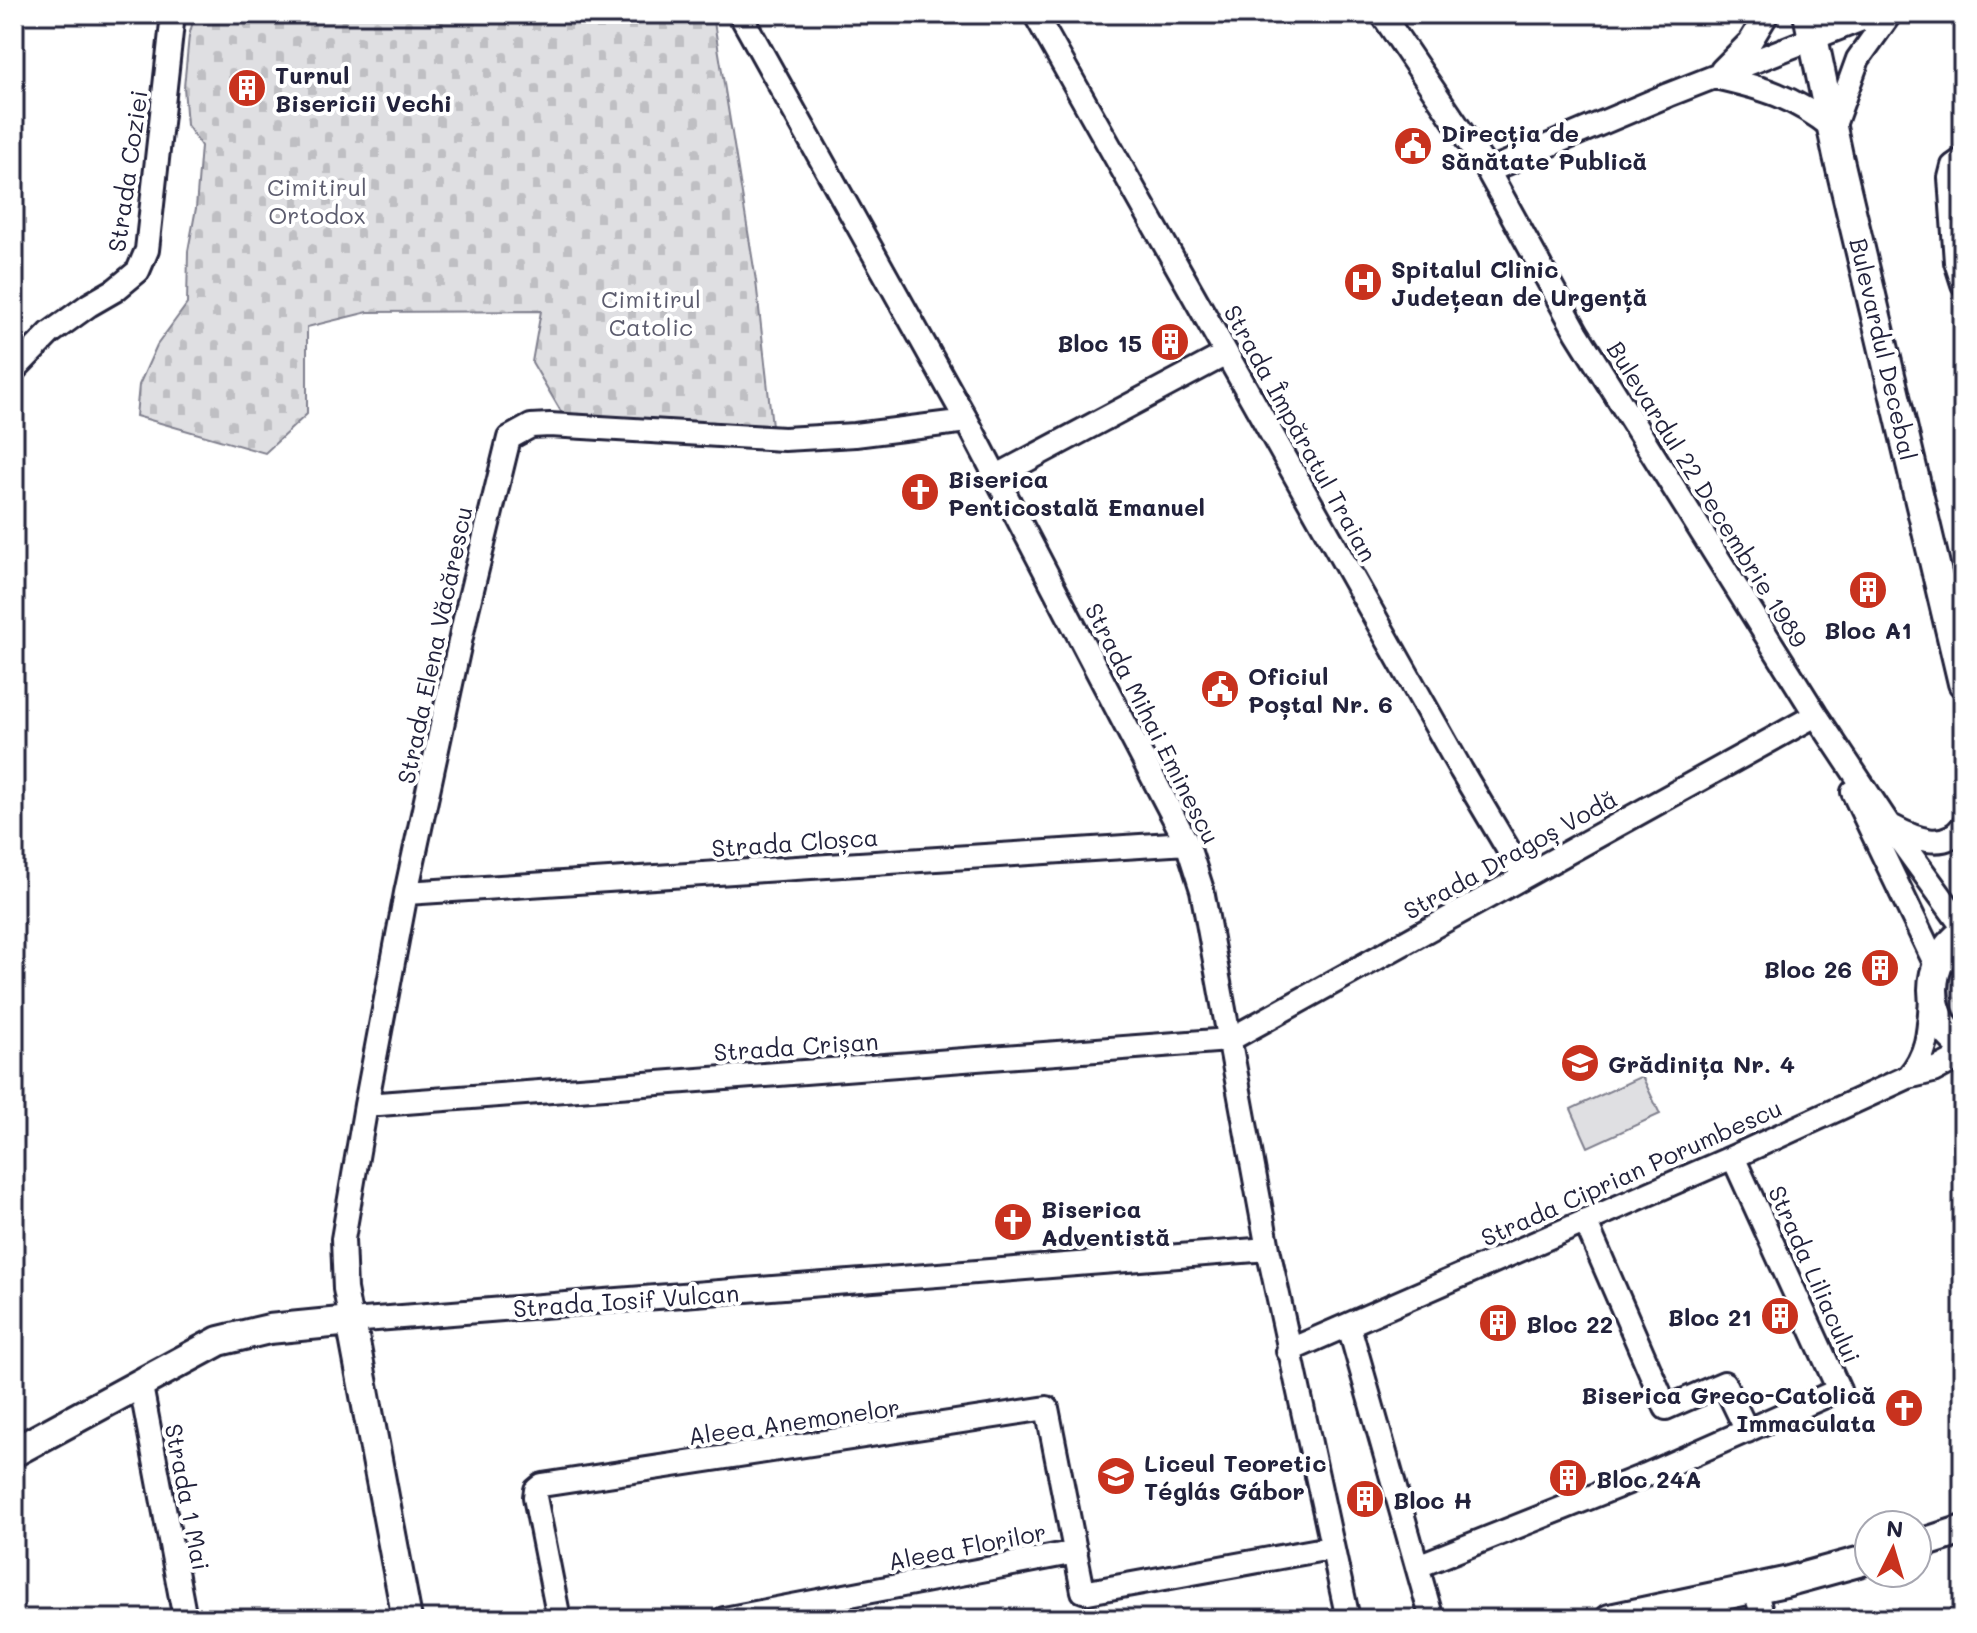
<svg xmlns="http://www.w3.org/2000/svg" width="1977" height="1633" viewBox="0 0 1977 1633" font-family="Mali,sans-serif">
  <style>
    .grass { fill: #dfdfe2; stroke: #80808e; stroke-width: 2 }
    .forest { fill: url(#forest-crowns); stroke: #80808e; stroke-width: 2 }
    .cemetery { fill: url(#cemetery-stones); stroke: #80808e; stroke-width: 2 }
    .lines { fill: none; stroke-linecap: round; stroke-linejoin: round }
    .minor-casing { stroke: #22223b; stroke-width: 28 }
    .major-casing { stroke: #22223b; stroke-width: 34 }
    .minor { stroke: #fff; stroke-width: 22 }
    .major { stroke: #fff; stroke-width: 28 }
    .labels { text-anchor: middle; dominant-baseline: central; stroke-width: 8; stroke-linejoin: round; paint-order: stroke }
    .poi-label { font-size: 24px; font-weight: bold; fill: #22223b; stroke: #fff; text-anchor: start }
    .street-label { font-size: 24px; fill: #22223b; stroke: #fff }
    .park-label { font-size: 24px; fill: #5b5b6d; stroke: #fff }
  </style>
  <defs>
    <pattern id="forest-crowns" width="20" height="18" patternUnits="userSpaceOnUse" patternTransform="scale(2)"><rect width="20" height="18" fill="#dfdfe2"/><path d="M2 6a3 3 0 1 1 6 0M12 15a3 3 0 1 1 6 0" fill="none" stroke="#bfbfc3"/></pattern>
    <pattern id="cemetery-stones" width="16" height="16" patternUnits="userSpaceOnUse" patternTransform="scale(2)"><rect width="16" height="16" fill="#dfdfe2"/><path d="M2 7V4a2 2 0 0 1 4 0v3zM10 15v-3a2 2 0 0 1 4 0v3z" fill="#bfbfc3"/></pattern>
  </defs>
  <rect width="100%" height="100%" fill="#fff"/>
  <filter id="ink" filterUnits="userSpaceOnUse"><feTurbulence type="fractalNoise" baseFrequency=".0125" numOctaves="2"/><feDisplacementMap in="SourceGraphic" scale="16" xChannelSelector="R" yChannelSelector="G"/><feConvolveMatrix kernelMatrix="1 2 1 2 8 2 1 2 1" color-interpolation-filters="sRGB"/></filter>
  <g filter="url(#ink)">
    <!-- grass -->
    <path class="grass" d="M1642,1076L1660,1114L1588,1147L1571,1109Z"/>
    <!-- forest -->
    <path class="forest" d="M1963,954V1024C1945,1002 1945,977 1963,954Z"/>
    <!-- cemetery -->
    <path class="cemetery" d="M195,14H631L636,22L653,14H687L690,22H714L756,281L772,426L563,415L532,362L541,311L368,312L307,327V414L265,453L136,416L139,385L157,345L187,304L188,251L196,208L201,146L187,125L184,87L189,36Z"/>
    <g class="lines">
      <!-- minor casing -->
      <g class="minor-casing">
        <path id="minor" d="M740,14L967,421L1187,843L1202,890L1268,1249L1348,1619
          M1035,14L1461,770L1524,876
          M1382,14L1488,171L1577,333L1816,715L1889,825L1963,927
          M1722,70L1750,42L1767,14
          M1715,77C1764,88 1792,96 1833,128L1858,59L1890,14
          M1963,159L1953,166L1950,178L1956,262L1963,284
          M1488,171L1668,95L1875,14
          M14,370L50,333L89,305L115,290L138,271L147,250L173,14
          M967,421L855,435L784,439L550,425L531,426L509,438L466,614L406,893L366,1105L343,1239L345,1289L351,1321L1268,1249
          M997,476L1226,354
          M1853,792L1936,965
          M1893,827C1915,839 1945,851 1963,826
          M406,893L1187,843
          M1908,1077L1933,1071L1963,1055
          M366,1105L1229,1040L1816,715
          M1585,1221L1666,1408L1724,1383L1747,1431
          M1349,1326L1432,1619
          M1288,1351L1733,1157L1908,1077C1929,1053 1929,1029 1931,998
          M141,1386L185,1619
          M1418,1566L1646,1475L1839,1390L1733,1157
          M1755,1588L1763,1619
          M559,1619L535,1497L536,1490L542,1485L1047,1408L1083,1591L1088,1592L1330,1548
          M724,1619L1076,1552"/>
      </g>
      <!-- major casing -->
      <g class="major-casing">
        <path id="major" d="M1808,14L1838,156L1963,683
          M1963,933C1923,962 1923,1017 1963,1046
          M14,1452L219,1341L269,1329L351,1321L407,1619
          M1917,1545L1963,1530
          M1610,1619L1785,1582L1869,1559"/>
      </g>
      <!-- minor -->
      <use href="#minor" class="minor"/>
      <!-- major -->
      <use href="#major" class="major"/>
    </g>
  </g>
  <!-- icons -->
  <defs>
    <g id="building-disc" transform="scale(2)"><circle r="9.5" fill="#c8321e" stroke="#fff"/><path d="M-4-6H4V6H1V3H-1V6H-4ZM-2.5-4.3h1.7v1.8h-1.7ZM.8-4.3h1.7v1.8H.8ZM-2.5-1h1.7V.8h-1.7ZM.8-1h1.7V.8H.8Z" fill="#fff"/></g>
    <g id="civic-disc" transform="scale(2)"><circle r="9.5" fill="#c8321e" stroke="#fff"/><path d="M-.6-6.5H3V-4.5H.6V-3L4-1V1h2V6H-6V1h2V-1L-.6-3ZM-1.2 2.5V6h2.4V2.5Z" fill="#fff"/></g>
    <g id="hospital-disc" transform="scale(2)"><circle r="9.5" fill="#c8321e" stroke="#fff"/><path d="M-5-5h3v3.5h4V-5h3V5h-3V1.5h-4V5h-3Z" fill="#fff"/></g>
    <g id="church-disc" transform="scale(2)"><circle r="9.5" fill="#c8321e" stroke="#fff"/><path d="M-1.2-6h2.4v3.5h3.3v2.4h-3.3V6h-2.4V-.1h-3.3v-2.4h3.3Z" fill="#fff"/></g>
    <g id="school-disc" transform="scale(2)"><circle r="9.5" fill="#c8321e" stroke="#fff"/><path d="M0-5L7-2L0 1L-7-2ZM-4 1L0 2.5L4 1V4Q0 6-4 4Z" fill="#fff"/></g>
    <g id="university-disc" transform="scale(2)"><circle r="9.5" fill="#c8321e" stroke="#fff"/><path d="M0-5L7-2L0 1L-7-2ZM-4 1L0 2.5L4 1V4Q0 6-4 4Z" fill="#fff"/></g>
  </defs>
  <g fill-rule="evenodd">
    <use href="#building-disc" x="247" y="88"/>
    <use href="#civic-disc" x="1413" y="146"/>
    <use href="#hospital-disc" x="1363" y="282"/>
    <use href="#building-disc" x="1170" y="342"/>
    <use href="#church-disc" x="920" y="492"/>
    <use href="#building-disc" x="1868" y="590"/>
    <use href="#civic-disc" x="1220" y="689"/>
    <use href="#building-disc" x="1880" y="968"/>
    <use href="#school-disc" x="1580" y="1063"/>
    <use href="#church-disc" x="1013" y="1222"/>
    <use href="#building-disc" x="1780" y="1316"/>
    <use href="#building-disc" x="1498" y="1323"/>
    <use href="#church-disc" x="1904" y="1408"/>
    <use href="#university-disc" x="1116" y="1476"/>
    <use href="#building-disc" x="1568" y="1478"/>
    <use href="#building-disc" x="1365" y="1499"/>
  </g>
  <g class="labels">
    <!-- poi labels -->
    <g class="poi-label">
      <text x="275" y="74">Turnul<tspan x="275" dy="28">Bisericii Vechi</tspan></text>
      <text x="1441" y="132">Direcția de<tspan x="1441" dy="28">Sănătate Publică</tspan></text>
      <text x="1391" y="268">Spitalul Clinic<tspan x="1391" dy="28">Județean de Urgență</tspan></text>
      <text x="1142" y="342" text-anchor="end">Bloc 15</text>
      <text x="948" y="478">Biserica<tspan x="948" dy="28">Penticostală Emanuel</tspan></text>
      <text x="1868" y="629" text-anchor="middle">Bloc A1</text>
      <text x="1248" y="675">Oficiul<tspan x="1248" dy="28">Poștal Nr. 6</tspan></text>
      <text x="1852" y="968" text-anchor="end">Bloc 26</text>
      <text x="1608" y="1063">Grădinița Nr. 4</text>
      <text x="1041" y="1208">Biserica<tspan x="1041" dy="28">Adventistă</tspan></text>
      <text x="1752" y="1316" text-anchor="end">Bloc 21</text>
      <text x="1526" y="1323">Bloc 22</text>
      <text x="1876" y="1394" text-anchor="end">Biserica Greco-Catolică<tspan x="1876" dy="28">Immaculata</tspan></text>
      <text x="1144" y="1462">Liceul Teoretic<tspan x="1144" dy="28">Téglás Gábor</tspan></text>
      <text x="1596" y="1478">Bloc 24A</text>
      <text x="1393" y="1499">Bloc H</text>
    </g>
    <!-- street labels -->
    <g class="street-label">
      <text transform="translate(127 171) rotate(-82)">Strada Coziei</text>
      <text transform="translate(1884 349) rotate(77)">Bulevardul Decebal</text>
      <text transform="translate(1301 433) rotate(61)">Strada Împăratul Traian</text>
      <text transform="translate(1708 494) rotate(58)">Bulevardul 22 Decembrie 1989</text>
      <text transform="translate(434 645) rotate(-78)">Strada Elena Văcărescu</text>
      <text transform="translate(1153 723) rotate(63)">Strada Mihai Eminescu</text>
      <text transform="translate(795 842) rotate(-4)">Strada Cloșca</text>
      <text transform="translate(1510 854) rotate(-29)">Strada Dragoș Vodă</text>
      <text transform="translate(796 1046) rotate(-4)">Strada Crișan</text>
      <text transform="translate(1631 1172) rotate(-24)">Strada Ciprian Porumbescu</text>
      <text transform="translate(1815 1274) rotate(66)">Strada Liliacului</text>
      <text transform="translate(626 1300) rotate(-4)">Strada Iosif Vulcan</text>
      <text transform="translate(794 1421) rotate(-8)">Aleea Anemonelor</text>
      <text transform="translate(188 1497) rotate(79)">Strada 1 Mai</text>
      <text transform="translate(967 1546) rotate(-11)">Aleea Florilor</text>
    </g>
    <!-- park labels -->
    <g class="park-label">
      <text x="317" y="186">Cimitirul<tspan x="317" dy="28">Ortodox</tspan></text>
      <text x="651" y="298">Cimitirul<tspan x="651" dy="28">Catolic</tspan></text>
    </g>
  </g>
  <!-- margin -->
  <rect width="1977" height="1633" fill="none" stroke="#fff" stroke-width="48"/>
  <rect x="24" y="24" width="1929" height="1585" fill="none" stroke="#22223b" stroke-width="3" filter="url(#ink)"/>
  <!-- north arrow -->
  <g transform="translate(1893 1549) rotate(5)"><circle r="38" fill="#ffffff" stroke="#a7a7b1" stroke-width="2"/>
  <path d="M0-6L14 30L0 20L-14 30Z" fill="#c8321e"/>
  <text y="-12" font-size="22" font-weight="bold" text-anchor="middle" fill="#22223b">N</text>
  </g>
</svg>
